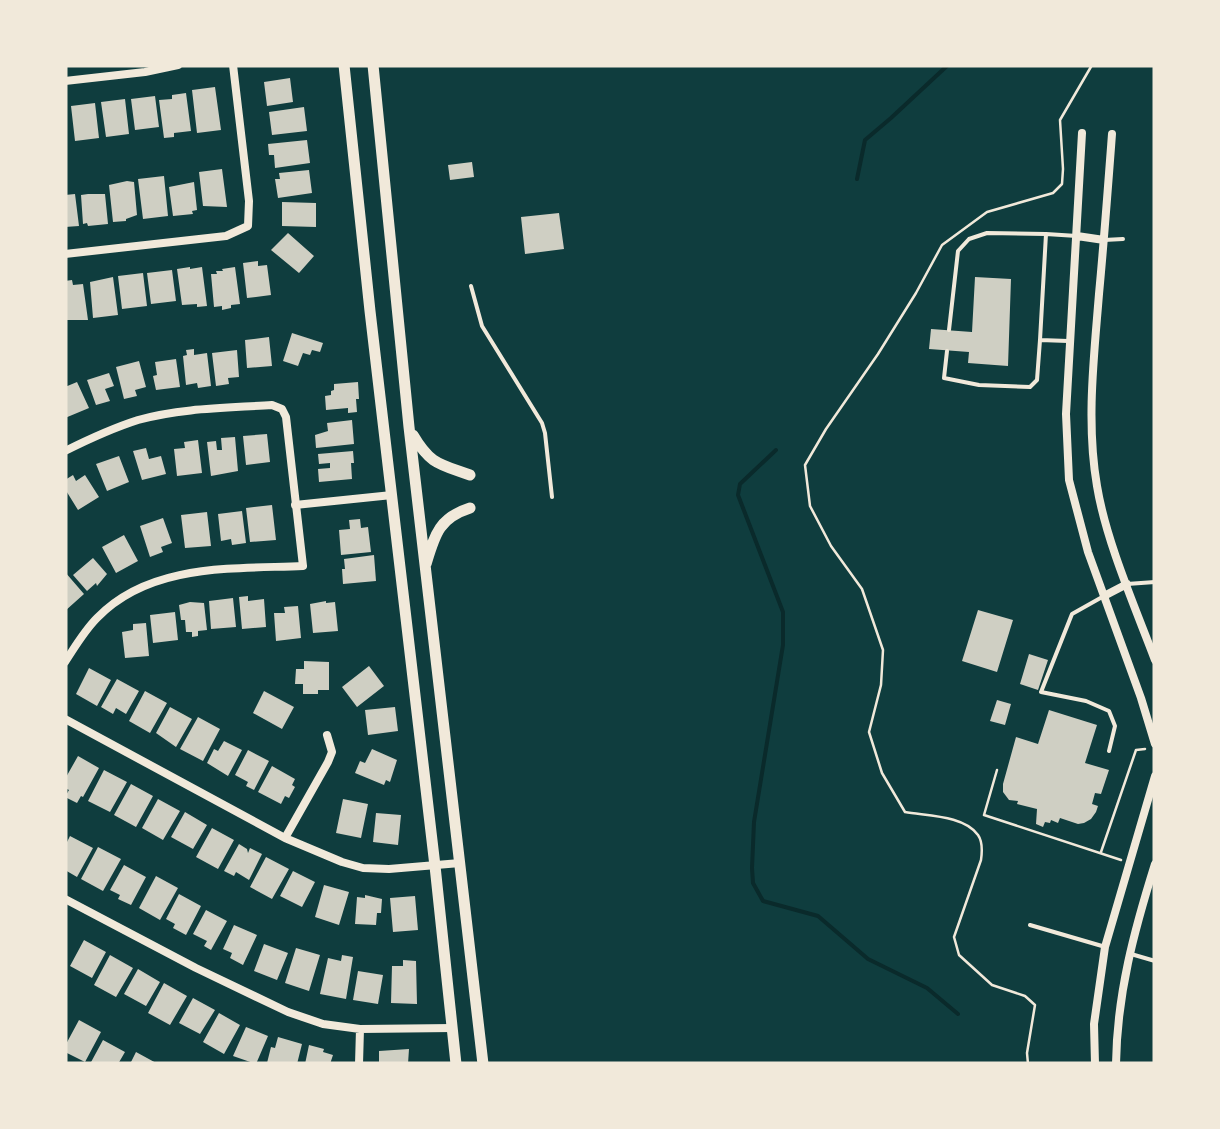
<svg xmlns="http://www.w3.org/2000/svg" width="1220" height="1129" viewBox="0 0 1220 1129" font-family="'Noto Sans',sans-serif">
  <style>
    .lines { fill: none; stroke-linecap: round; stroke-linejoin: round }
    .stream { stroke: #0a2a2b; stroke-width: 4 }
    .building { fill: #cfcfc3 }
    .path { stroke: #f1e9da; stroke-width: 2.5 }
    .service { stroke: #f1e9da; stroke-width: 4 }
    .minor { stroke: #f1e9da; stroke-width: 8 }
    .secondary { stroke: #f1e9da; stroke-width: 11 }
  </style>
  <rect width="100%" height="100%" fill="#0f3d3e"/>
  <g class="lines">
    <!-- stream -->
    <path class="stream" d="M857,179L865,140L891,118L948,65
      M776,450L740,484L738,495L783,612V645L754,822L752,868L753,883L763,901L818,916L868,959L927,988L958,1014"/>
  </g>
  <!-- building -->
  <path class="building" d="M290,78L293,102L267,106L264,82Z
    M215,87L221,130L197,133L192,90Z
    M186,93L191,131L174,133V137L164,138L159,100L172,99V95Z
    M155,96L159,127L135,130L131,99Z
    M125,99L129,134L106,137L101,102Z
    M95,103L99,138L75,141L71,106Z
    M304,107L307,131L272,135L269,112Z
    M307,140L310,163L275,168L274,155H269L268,144Z
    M472,162L474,177L450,180L448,165Z
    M222,169L227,207L203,206L199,172Z
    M309,170L312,193L278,198L275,179H280L279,173Z
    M164,176L168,216L143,219L138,179Z
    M127,181L134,182L137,215L126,219V221L113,222L109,185Z
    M194,182L197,210L192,211L193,214L173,216L169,187Z
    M75,194L79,226L65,227V195Z
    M88,194H105L108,224L88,226L87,223L83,224L81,195Z
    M282,202L316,203V227L282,226Z
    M559,213L564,249L525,254L521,217Z
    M288,233L314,256L299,273L271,250Z
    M258,261V266L267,265L271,295L247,298L243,263Z
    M190,267V269L202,267L207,306L197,307V304L182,305L177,269Z
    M235,267L240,304L231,305V308L222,310V306L214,307L211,274H217L216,271H223L222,269Z
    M172,270L176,301L151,304L147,273Z
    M143,273L147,306L122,309L118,276Z
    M113,277L118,315L93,318L90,282Z
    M975,277L1011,279L1008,366L968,363L969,352L929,349L931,329L972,332Z
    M72,280L73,285L83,284L88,320H65V281Z
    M292,333L323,343L320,352L312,350L310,355L303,353L298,366L283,361Z
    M269,337L272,366L247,368L245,340Z
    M194,349V355L207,353L211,386L198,388L197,383L186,385L183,356L187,355L186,350Z
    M237,350L239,377L228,378L229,384L216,386L212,353Z
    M176,359L180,387L156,390L153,376L157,375L155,362Z
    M139,361L146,387L135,390L137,396L124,399L116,367Z
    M109,373L114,386L105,389L110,401L96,405L87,380Z
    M77,382L89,408L65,418V387Z
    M358,382L359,399H356L357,412L348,413V408L326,410L325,396L331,395V391L334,390V384Z
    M352,420L354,444L316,448L315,435L328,431L327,423Z
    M267,434L270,462L246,465L243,436Z
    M235,437L238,471L211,476L207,442L216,441L217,450H222L221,438Z
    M198,440L202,473L177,476L174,449L185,448L184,442Z
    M146,448L149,459L161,456L166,474L142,480L133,451Z
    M353,451L354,463H351L352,479L319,482L318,469L330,468V463L319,464L318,454Z
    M119,456L129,482L107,491L96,464Z
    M73,475L76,481L85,475L99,497L78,510L65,489V480Z
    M272,505L276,540L250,542L246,508Z
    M242,511L246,543L232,545L231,539L221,541L218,514Z
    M207,512L211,546L185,548L181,515Z
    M163,518L172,543L161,547L163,552L150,557L140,526Z
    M360,519L361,528L368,527L371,552L341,555L339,530L350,529L349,520Z
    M124,535L138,561L116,573L102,547Z
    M374,555L376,581L343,584L342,569H345L344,559Z
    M93,558L107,574L97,586L96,583L87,591L73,575Z
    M65,572L84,594L65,611Z
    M248,596V601L264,599L266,627L242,629L239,597Z
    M233,598L236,627L211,629L209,601Z
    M326,601V603L335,602L338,631L313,633L310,604Z
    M190,602L204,603L207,630L198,631V636L192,637V632H186L185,620H181L179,605Z
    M298,606L301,638L276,641L274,613H285L284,607Z
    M978,610L1013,620L997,672L962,661Z
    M175,612L178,640L153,643L150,615Z
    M146,623L149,656L125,658L122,632L133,630V624Z
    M1029,654L1048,660L1038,690L1020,684Z
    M304,661L329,662V690H318V694H303V684H295L296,669H304Z
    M369,666L384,686L357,707L342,687Z
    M89,668L111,680L97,706L76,694Z
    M117,679L139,691L126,714L116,708L113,714L101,707Z
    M145,691L167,703L150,733L129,721Z
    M264,691L294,707L282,729L253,713Z
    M997,700L1011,704L1005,725L990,721Z
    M170,707L192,719L176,747L156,733Z
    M395,707L398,731L368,735L365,710Z
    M1049,710L1097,725L1085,763L1109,770L1101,794L1095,793L1092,804L1098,806L1096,812L1091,819L1084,823L1078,824L1060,818L1058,823L1051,820L1050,823L1045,822L1043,827L1036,824L1037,809L1017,804L1018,801L1009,800L1003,792V784L1016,737L1038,744Z
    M198,717L220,729L203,761L180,749Z
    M224,741L242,750L228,776L207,763L214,749L218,751Z
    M372,749L397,760L390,782L386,780L384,785L355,773L360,761L365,763Z
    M248,750L269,761L254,790L246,786L248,782L235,775Z
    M78,756L99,768L83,797L81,796L77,803L65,797L69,790L65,788V779Z
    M272,766L295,779L292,785L295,787L289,798L285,796L281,804L258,792Z
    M104,770L127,782L110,812L88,801Z
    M131,784L153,796L136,827L114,815Z
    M158,799L180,811L163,840L142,828Z
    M343,799L368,804L361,838L336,833Z
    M185,812L207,825L193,849L171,837Z
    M376,813L401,815L398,845L373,842Z
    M212,828L234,840L218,869L196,857Z
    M70,836L93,848L77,877L65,870L67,865L65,864V846Z
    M239,844L247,849L248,853L250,848L262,854L249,880L236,872L234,876L224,871Z
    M98,847L121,859L103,891L81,879Z
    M266,857L289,869L272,899L250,887Z
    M124,865L146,877L131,905L118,899L120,895L110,890Z
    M293,871L315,882L302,907L280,896Z
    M156,876L178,888L160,920L139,908Z
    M324,885L349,892L339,925L315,917Z
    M179,894L201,906L186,935L173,928L175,924L166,919Z
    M365,895L382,899L381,913H377L376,925L355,924L357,897L365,898Z
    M415,896L418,930L393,932L390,898Z
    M206,910L227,921L211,950L204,946L207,941L193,934Z
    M234,925L257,935L243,965L230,958L232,953L223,949Z
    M84,940L106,952L92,978L70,966Z
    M264,944L288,953L277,980L254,971Z
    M296,948L320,955L309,991L285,983Z
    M110,955L133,968L116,997L94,985Z
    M342,955L353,957L346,999L320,994L328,958L341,961Z
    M403,960L416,961L417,1004L391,1003L392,966H403Z
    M138,969L160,982L146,1006L124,994Z
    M358,971L383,975L378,1004L353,1000Z
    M164,983L187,996L170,1025L148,1013Z
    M193,998L215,1010L200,1034L179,1023Z
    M219,1013L240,1025L224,1054L203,1042Z
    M79,1020L101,1032L85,1062L65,1052V1046Z
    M246,1027L268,1036L256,1064L233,1056Z
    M278,1037L302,1044L297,1064L267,1063L271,1047L275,1048Z
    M103,1040L125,1052L118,1064H90Z
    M309,1045L324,1049L323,1052L333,1055L330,1064H305Z
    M409,1049L408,1064H379V1051Z
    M136,1052L158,1064H130Z"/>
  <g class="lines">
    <!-- path -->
    <path class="path" d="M997,770L984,815L1121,860
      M1101,852L1136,750L1145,749
      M1028,1064L1027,1053L1035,1005L1025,996L992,985L959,955L954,937L981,860C982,853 983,842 978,835C964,815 926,816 905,812L882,773L869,732L881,685L883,650L862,589L831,546L810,506L805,465L826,429L878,354L916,293L942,245L987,212L1053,193L1062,184L1063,169L1060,120L1092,65"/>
    <!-- service -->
    <path class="service" d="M1104,240L1123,239
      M471,286L482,326L542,423L545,433L552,497
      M949,330L958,251L969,239L987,233L1046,234
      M1068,341L1040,340L1046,234L1077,236
      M947,351L944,378L979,385L1030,387L1037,380L1040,340
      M1127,584L1155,582
      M1104,596L1072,614L1041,692L1086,701L1109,711L1115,726L1109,751
      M1030,925L1102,946
      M1131,954L1155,961"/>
    <!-- minor -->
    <path class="minor" d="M65,81L145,72L178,65
      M1082,133L1066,414L1069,480L1088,552L1141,698L1155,744
      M1112,134C1108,187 1104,241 1099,294C1094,357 1086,423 1097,486C1106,541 1135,607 1155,660
      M1077,236L1104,240
      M65,254L226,236L248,226L249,201L233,65
      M65,451C89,439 113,428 138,420C181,408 228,408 272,405L282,409L286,417L303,566C233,569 150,563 97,618C84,631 75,647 65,662
      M295,505L392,495
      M1104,596L1127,584
      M65,719L285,838L342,862L363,868L389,869L460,863
      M285,838L328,762L332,752L327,735
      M65,899L196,968L288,1012L323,1024L360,1029L453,1028
      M359,1064L360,1029
      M1095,1064L1094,1024L1105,947L1155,776
      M1116,1064C1117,994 1134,931 1155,864"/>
    <!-- secondary -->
    <path class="secondary" d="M344,65L370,311L435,866L456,1064
      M373,65L409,427L483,1064
      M413,435C430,464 439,464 470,475
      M426,564C435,534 439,518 470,508"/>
  </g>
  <!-- border -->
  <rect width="1220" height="1129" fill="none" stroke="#f1e9da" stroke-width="135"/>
</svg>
